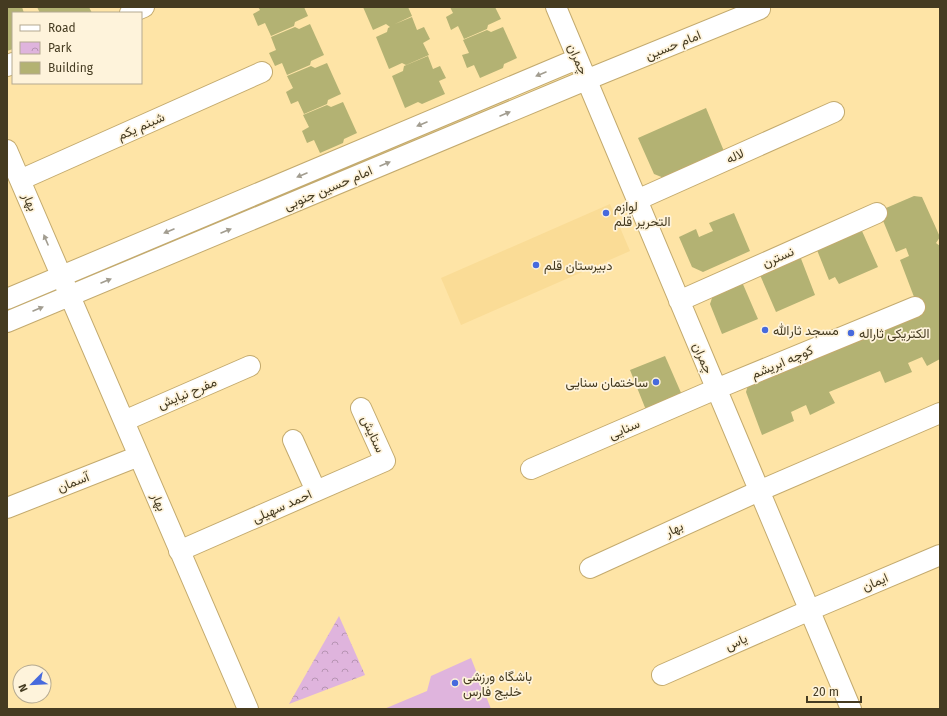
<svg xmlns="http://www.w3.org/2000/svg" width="947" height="716" viewBox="0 0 947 716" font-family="'Fira Sans',Vazirmatn,sans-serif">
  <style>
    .built { fill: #fadc96 }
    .park { fill: url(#park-crowns) }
    .pitch { fill: #dfb4dd }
    .building { fill: #b3b273 }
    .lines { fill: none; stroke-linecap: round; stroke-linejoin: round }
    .minor-casing { stroke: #c3aa6e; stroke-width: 22 }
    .minor { stroke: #fff; stroke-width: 20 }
    .oneway { fill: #a29d90 }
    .poi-dot { fill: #476add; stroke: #fef3db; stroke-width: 1.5 }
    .labels { text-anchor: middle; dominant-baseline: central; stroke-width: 3.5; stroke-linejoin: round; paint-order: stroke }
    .street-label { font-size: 13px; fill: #453b21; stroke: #fef3db }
    .poi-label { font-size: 13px; fill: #453b21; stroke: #fef3db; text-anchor: start }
  </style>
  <defs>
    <pattern id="park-crowns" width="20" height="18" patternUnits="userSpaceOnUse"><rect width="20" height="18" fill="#dfb4dd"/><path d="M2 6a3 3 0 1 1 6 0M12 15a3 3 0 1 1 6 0" fill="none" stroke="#b794b3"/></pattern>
  </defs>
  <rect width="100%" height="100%" fill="#fee4a6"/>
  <!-- built -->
  <path class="built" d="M610,204L630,251L461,325L441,278Z"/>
  <!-- park -->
  <path class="park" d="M339,616L365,675L289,704Z"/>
  <!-- pitch -->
  <path class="pitch" d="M471,658L491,709H384L427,691L431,676Z"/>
  <!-- building -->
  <path class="building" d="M7,7H22L24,13H13V49L7,51Z
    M37,7H89L92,13H40Z
    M258,7H304L308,16L295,22L294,26L271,36L265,23L258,26L253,14L260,10Z
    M363,7H408L412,16L395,24L412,17L417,30L424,27L430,39L423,43L429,55L406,65L402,63L389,69L376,37L387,32L388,28L390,27L386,24L373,30Z
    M450,7H495L501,19L488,25L487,29L464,39L458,26L451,30L446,17L453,13Z
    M310,24L324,55L311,61L310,65L287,75L282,63L275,66L269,53L276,50L271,37L295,27L299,29Z
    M503,27L517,58L504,64L503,68L480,78L474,65L467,68L462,55L469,53L463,40L487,30L491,32Z
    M428,56L433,69L440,66L446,78L439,81L445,94L422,104L418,102L405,108L392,76L403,71L404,66Z
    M327,63L341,94L328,100L327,104L304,114L298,101L291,104L286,92L293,88L287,76L311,66L315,68Z
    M343,102L357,133L344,139L343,143L320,153L314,140L307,143L302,131L309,127L303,115L327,105L331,107Z
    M706,108L726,156L669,180L654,174L638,138Z
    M914,196L922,197L940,237L936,243L940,246V359L927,366L922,357L908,363L912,372L885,383L880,371L829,392L835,403L810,415L806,405L791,412L794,421L762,435L746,392L748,385L919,310L900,260L909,256L906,248L896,252L879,211Z
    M734,213L750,251L703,272L692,267L679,237L696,229L699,237L713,231L709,223Z
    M862,231L878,267L839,284L835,277L829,280L817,250Z
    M800,256L815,295L776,312L760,275Z
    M742,282L758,319L722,334L710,304L713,295Z
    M665,356L682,395L646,410L630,370Z"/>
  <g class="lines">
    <!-- minor casing -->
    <g class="minor-casing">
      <path id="minor" d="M556,7L851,709
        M130,13L144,7
        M7,66L13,63
        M7,150L248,709
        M20,180L262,72
        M637,200L834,112
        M7,299L577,59
        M679,301L877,213
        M7,322L586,80L760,9
        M124,421L250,366
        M293,440L316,491
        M531,469L716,389L915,307
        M7,508L139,456
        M179,551L385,461L361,408
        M590,568L759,491L940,413
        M662,675L810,610L940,555"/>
    </g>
    <!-- minor -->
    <use href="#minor" class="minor"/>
  </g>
  <!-- one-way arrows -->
  <defs><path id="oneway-solid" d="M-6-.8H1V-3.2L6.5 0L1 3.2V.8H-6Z"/></defs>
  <g class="oneway">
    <use href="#oneway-solid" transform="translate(541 74) rotate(157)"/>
    <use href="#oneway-solid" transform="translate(505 114) rotate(-23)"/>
    <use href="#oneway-solid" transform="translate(422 124) rotate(157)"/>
    <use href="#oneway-solid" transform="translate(385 164) rotate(-23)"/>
    <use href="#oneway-solid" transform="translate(302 175) rotate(157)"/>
    <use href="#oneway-solid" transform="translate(169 231) rotate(157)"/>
    <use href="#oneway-solid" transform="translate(226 231) rotate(-23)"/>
    <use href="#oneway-solid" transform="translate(46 240) rotate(-113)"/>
    <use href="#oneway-solid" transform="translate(106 281) rotate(-23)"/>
    <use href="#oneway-solid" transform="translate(38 309) rotate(-23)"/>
  </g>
  <!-- markers -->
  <g class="poi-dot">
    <circle cx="606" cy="213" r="4"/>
    <circle cx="536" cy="265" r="4"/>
    <circle cx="765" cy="330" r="4"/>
    <circle cx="851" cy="333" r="4"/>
    <circle cx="656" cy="382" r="4"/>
    <circle cx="455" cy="683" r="4"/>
  </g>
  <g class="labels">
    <!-- street labels -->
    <g class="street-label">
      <text transform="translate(673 45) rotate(-22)">امام حسین</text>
      <text transform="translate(578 59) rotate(67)">چمران</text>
      <text transform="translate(141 126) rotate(-24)">شبنم یکم</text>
      <text transform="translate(735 156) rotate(-24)">لاله</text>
      <text transform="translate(328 188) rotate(-23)">امام حسین جنوبی</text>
      <text transform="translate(30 202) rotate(67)">بهار</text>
      <text transform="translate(778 257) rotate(-24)">نسترن</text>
      <text transform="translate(703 358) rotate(67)">چمران</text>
      <text transform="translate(782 362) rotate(-23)">کوچه ابریشم</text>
      <text transform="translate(187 393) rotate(-23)">مفرح نیایش</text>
      <text transform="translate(624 429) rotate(-23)">سنایی</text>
      <text transform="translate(373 434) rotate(65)">ستایش</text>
      <text transform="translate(73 482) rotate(-22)">آسمان</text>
      <text transform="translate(159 502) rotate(67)">بهار</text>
      <text transform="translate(282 506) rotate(-24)">احمد سهیلی</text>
      <text transform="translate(674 529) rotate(-25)">بهار</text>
      <text transform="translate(875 582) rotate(-23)">ایمان</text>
      <text transform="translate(736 642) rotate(-24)">یاس</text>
    </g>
    <!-- poi labels -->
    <g class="poi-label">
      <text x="614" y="206">لوازم<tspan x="614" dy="15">التحریر قلم</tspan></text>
      <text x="544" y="265">دبیرستان قلم</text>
      <text x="773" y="330">مسجد ثارالله</text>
      <text x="859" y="333">الکتریکی ثاراله</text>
      <text x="648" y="382" text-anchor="end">ساختمان سنایی</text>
      <text x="463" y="676">باشگاه ورزشی<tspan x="463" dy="15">خلیج فارس</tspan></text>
    </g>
  </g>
  <!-- border -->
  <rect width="947" height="716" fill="none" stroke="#453b21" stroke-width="16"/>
  <!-- legend -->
  <rect x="12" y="12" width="130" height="72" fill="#fef3db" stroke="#b4a991"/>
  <rect x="20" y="25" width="20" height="6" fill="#ffffff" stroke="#b4a991"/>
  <text x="48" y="32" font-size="12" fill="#453b21">Road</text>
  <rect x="20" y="42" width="20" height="12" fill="url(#park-crowns)" stroke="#b4a991"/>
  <text x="48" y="52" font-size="12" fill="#453b21">Park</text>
  <rect x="20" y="62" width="20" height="12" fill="#b3b273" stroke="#b4a991"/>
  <text x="48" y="72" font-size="12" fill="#453b21">Building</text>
  <!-- north arrow -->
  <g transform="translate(32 684) rotate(246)"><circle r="19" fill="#fef3db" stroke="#b4a991"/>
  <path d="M0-3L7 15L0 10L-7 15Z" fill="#476add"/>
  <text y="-6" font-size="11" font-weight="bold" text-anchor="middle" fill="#453b21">N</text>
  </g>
  <!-- scale -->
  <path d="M807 696v6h54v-6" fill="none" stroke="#453b21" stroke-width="2"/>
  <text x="813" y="696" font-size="12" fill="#453b21" stroke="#fef3db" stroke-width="3" paint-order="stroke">20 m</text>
</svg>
